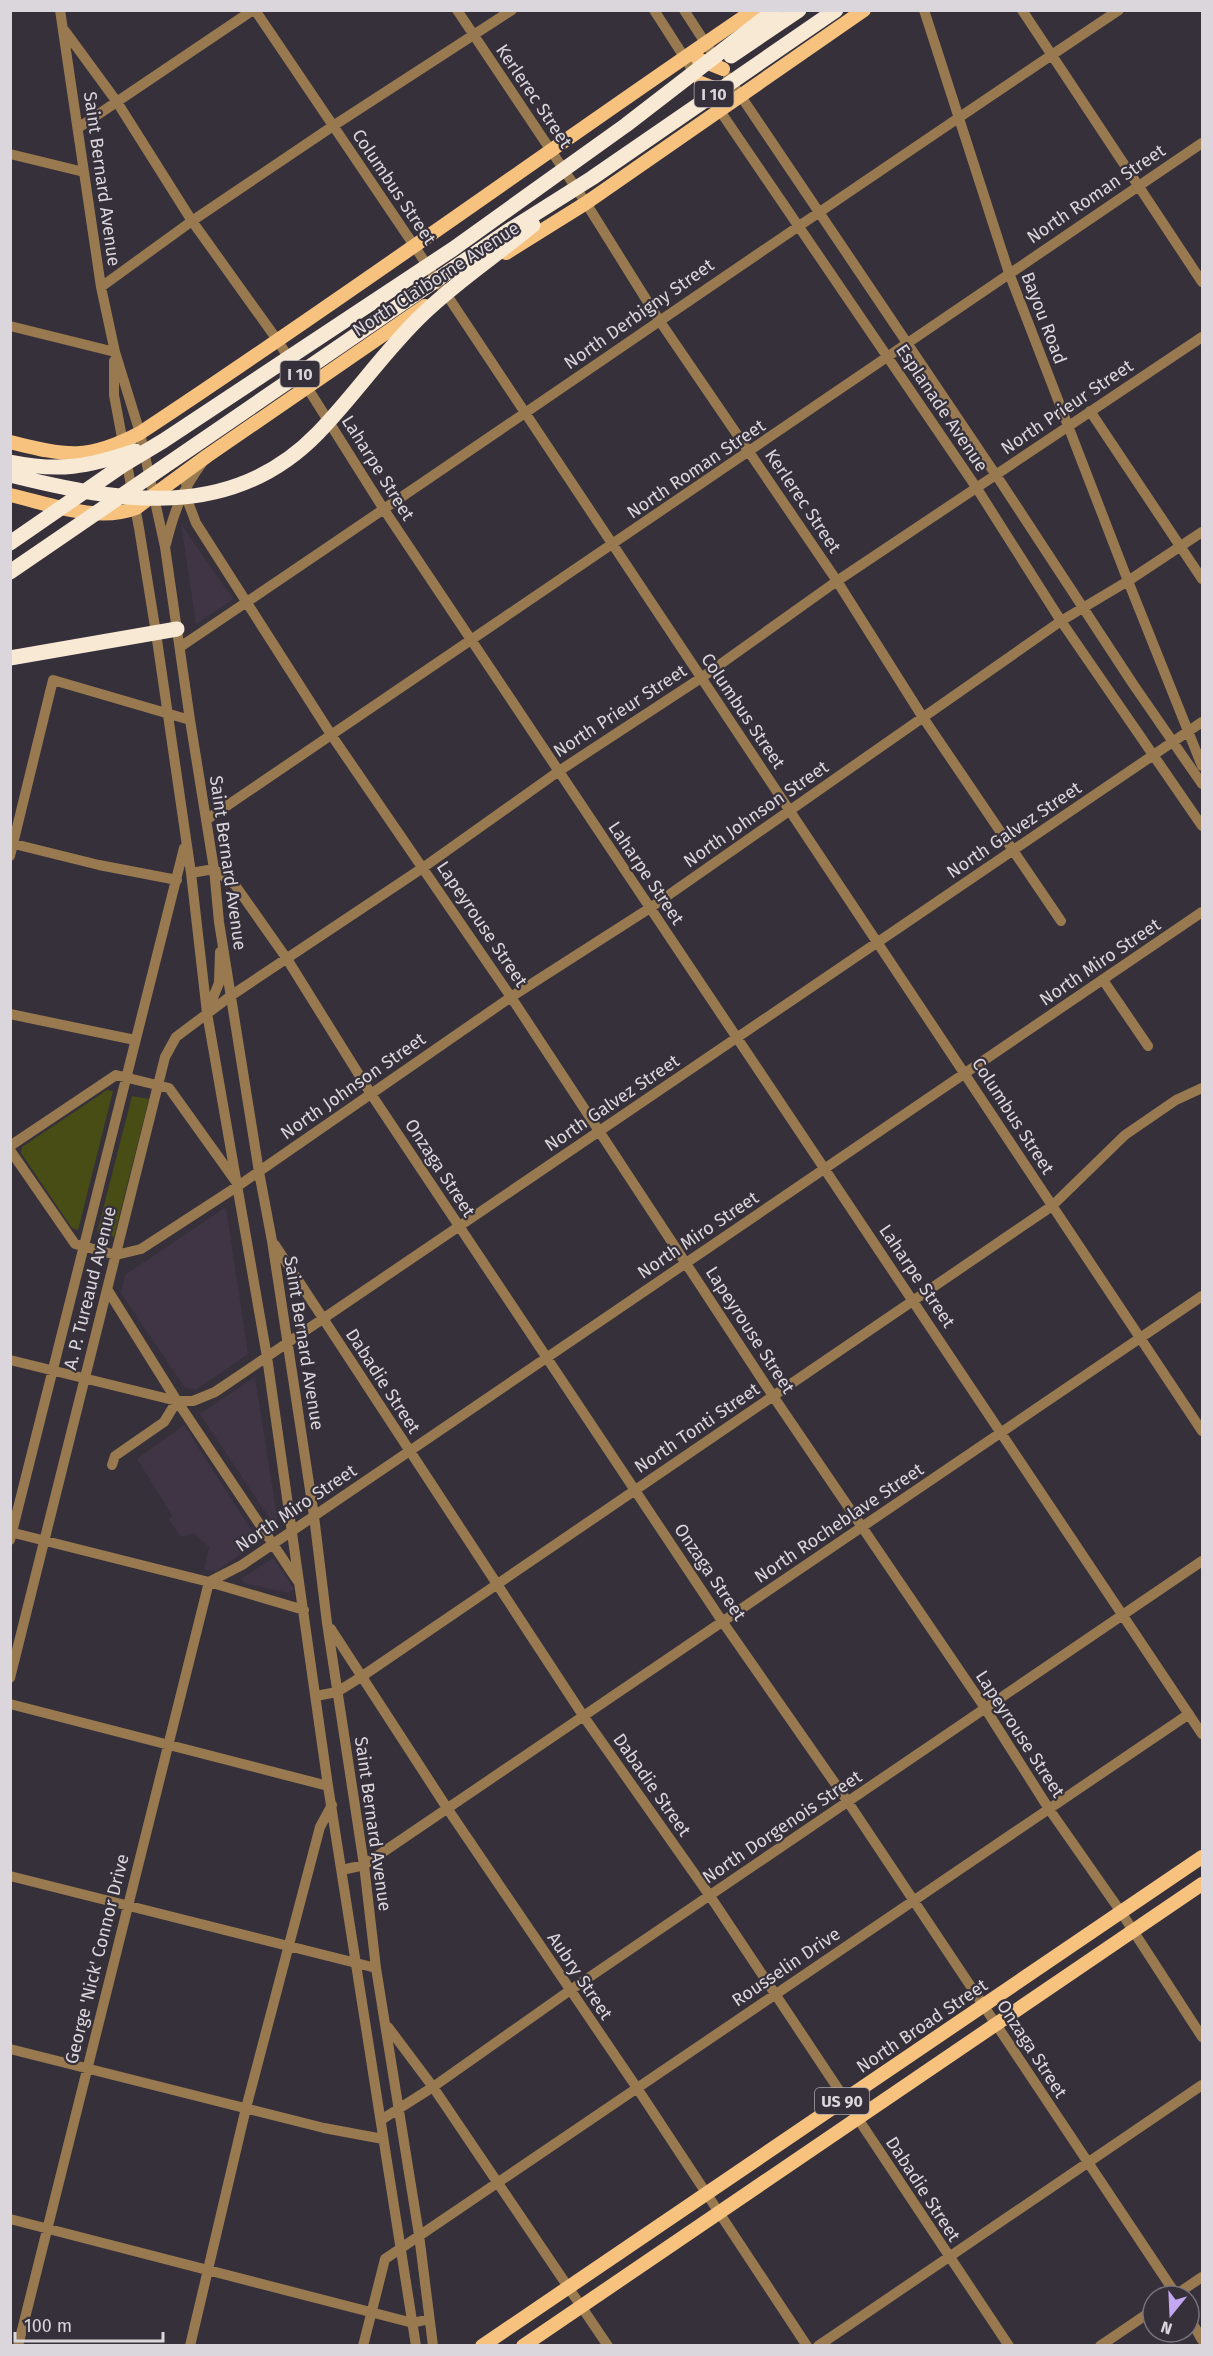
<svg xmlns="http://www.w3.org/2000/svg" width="1213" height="2356" viewBox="0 0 1213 2356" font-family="'Fira Sans',sans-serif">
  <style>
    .built { fill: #3f3545 }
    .green { fill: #474d14 }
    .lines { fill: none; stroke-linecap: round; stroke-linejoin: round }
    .minor { stroke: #997a50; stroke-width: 10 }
    .major { stroke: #f7c27e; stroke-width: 14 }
    .highway { stroke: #f8e9d5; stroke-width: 15 }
    .highway-bridge { stroke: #f8e9d5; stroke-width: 15 }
    .labels { text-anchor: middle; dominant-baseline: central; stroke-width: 4.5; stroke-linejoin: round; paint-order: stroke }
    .shield { fill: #36303a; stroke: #a9a4ab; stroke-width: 1.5 }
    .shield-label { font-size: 16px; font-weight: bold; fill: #dad6dc }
    .street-label { font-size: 18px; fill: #dad6dc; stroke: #36303a }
  </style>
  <rect width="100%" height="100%" fill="#36303a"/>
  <!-- built -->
  <path class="built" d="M181,524L233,599L196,624Z
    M226,1207L248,1354L197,1389L185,1388L121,1293L125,1275Z
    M255,1377L278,1523L274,1525L200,1414Z
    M184,1425L259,1542L216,1571L204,1570L209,1547L194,1533L181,1537L169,1520L172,1515L137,1459Z
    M273,1558L294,1589L288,1593L244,1583L241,1579Z"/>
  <!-- green -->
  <path class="green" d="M107,1090L113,1091L78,1230L72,1228L21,1153L22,1147Z
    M132,1096L149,1099L114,1237L97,1233Z"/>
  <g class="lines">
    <!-- minor -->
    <path class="minor" d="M60,10L101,287L115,352L140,433L165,547L190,720L214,869L219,922L259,1172L272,1241L314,1516L327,1623L364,1865L376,1968L419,2235L433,2346
      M255,10L409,238L1202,1431
      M457,10L586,203L659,320L837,581L922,716L1061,921
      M654,10L697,77
      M684,10L717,61
      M924,10L1009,273L1128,581L1202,766
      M1022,10L1202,282
      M65,31L117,102L192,221L278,341L383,508L1202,1734
      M728,77L1002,484L1133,684L1202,784
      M716,105L976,487L1061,621L1202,826
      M78,128L253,10
      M10,154L84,172
      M101,287L192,221L333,126L512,10
      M10,326L115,352
      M114,361V395L139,528L156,633L191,873L207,1013L267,1357L328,1786L416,2346
      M1090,411L1202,579
      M186,483L188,502L196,523L332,736L511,997L773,1396L985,1708L1049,1809L1121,1912L1202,2037
      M166,544C174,512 182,490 202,463
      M180,647C494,436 804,220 1119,10
      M206,820L1202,143
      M10,843L99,865L177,880
      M10,856L53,680L190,720
      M191,873L214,869L235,885L287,959L371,1094L459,1226L722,1621L848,1802L1177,2296
      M1103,980L1148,1046
      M208,1010L219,983L220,952
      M10,1014L135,1040
      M10,1146L116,1075L169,1088L237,1183
      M10,1150L75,1244L116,1255L141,1249L238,1186L511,997L650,908L1061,621L1128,581L1202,532
      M275,1245L584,1717L710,1896L1009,2346
      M107,1289L177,1401L297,1580
      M10,1360L177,1401H193L215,1392L1202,722
      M112,1465L115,1456L164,1422L177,1401
      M10,1532L209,1582L242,1565L1202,912
      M10,1540L184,848
      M331,1629L447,1808L637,2088L807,2346
      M10,1678L165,1057L176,1037L232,995L424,867L559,771L701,678L837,581L1202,337
      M316,1696L337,1692L361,1677L1052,1206L1125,1135L1176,1100L1202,1088
      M10,1704L328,1786
      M342,1870L364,1865L1202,1296
      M10,1876L376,1968
      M388,2027L433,2087L608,2346
      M10,2049L324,2128L383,2139
      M381,2120L433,2087L569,1991L1202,1561
      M10,2219L413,2323L429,2319
      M1174,2296L1202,2277
      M1189,2317L1202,2340
      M18,2346L209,1582L304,1610
      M190,2346L246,2108L320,1827L332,1805
      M363,2346L385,2259L1189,1714
      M818,2346L1202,2085
      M1100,2346L1153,2310"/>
    <!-- major -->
    <path class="major" d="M698,59L723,69
      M701,83L726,93
      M506,253L586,203L864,10
      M10,442C67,456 87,461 140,433C348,296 548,150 754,10
      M10,495C50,504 97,523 136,508L207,456L425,306
      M482,2346L1202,1857
      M523,2346L1202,1884"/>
    <!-- highway -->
    <path class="highway" d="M10,658L177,629"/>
    <!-- highway-bridge -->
    <path class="highway-bridge" d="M731,56L799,10
      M10,462C60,472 87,467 135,451
      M10,475C119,502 231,523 318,433C355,395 385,350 423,314C457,281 497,255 533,225
      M10,543L123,465L163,441L453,249L626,125L775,10
      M10,572L508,231L592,178L836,10"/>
  </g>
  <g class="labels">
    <!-- shield labels -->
    <g class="shield">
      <rect x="694.5" y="81" width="39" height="26" rx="4.5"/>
      <rect x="280.5" y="361" width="39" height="26" rx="4.5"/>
      <rect x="815" y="2088" width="54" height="26" rx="4.5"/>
    </g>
    <g class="shield-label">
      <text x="714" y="94">I 10</text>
      <text x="300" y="374">I 10</text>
      <text x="842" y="2101">US 90</text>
    </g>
    <!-- street labels -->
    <g class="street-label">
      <text transform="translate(534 96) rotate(56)">Kerlerec Street</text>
      <text transform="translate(102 179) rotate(82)">Saint Bernard Avenue</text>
      <text transform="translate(394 187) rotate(56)">Columbus Street</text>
      <text transform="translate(1096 194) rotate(-34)">North Roman Street</text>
      <text transform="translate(436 279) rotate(-33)">North Claiborne Avenue</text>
      <text transform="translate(639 314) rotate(-35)">North Derbigny Street</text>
      <text transform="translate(1044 318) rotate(69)">Bayou Road</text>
      <text transform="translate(1067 407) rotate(-34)">North Prieur Street</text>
      <text transform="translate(942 408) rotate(56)">Esplanade Avenue</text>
      <text transform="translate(378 468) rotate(58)">Laharpe Street</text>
      <text transform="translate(696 469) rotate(-34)">North Roman Street</text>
      <text transform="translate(803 501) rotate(56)">Kerlerec Street</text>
      <text transform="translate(620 711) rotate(-33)">North Prieur Street</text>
      <text transform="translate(743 711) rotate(56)">Columbus Street</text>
      <text transform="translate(756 814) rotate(-35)">North Johnson Street</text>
      <text transform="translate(1014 830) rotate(-34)">North Galvez Street</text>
      <text transform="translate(228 863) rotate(82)">Saint Bernard Avenue</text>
      <text transform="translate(646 873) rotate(56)">Laharpe Street</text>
      <text transform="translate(482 924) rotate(56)">Lapeyrouse Street</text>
      <text transform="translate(1100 962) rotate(-34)">North Miro Street</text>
      <text transform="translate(353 1086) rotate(-35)">North Johnson Street</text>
      <text transform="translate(612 1103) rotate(-34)">North Galvez Street</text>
      <text transform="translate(1013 1116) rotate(57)">Columbus Street</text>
      <text transform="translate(440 1168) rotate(57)">Onzaga Street</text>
      <text transform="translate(698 1235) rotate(-34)">North Miro Street</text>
      <text transform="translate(917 1276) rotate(56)">Laharpe Street</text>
      <text transform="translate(90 1288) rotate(-76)">A. P. Tureaud Avenue</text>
      <text transform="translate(750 1330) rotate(57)">Lapeyrouse Street</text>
      <text transform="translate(304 1343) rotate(81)">Saint Bernard Avenue</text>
      <text transform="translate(383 1381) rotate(57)">Dabadie Street</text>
      <text transform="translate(697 1428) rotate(-34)">North Tonti Street</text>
      <text transform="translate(296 1508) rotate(-34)">North Miro Street</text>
      <text transform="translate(839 1523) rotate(-34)">North Rocheblave Street</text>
      <text transform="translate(710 1572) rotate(56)">Onzaga Street</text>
      <text transform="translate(1020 1734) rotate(57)">Lapeyrouse Street</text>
      <text transform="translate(652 1785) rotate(55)">Dabadie Street</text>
      <text transform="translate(373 1824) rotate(82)">Saint Bernard Avenue</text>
      <text transform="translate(782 1827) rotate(-34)">North Dorgenois Street</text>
      <text transform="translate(97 1959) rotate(-76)">George 'Nick' Connor Drive</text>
      <text transform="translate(786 1967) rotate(-34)">Rousselin Drive</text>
      <text transform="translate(580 1976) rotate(56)">Aubry Street</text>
      <text transform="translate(922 2026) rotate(-34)">North Broad Street</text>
      <text transform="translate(1032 2049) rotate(57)">Onzaga Street</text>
      <text transform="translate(923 2189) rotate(57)">Dabadie Street</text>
    </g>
  </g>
  <!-- border -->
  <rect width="1213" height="2356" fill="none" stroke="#dad6dc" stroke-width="24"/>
  <!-- north arrow -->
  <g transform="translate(1171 2314) rotate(198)"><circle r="28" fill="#36303a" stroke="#78727b" stroke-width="1.5"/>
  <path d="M0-4.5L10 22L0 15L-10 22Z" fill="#c4a7f1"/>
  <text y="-9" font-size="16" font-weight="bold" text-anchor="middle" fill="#dad6dc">N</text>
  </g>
  <!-- scale -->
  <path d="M15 2332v9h148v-9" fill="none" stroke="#dad6dc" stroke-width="3"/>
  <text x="24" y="2332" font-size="18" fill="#dad6dc" stroke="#36303a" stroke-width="4.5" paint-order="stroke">100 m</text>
</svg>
